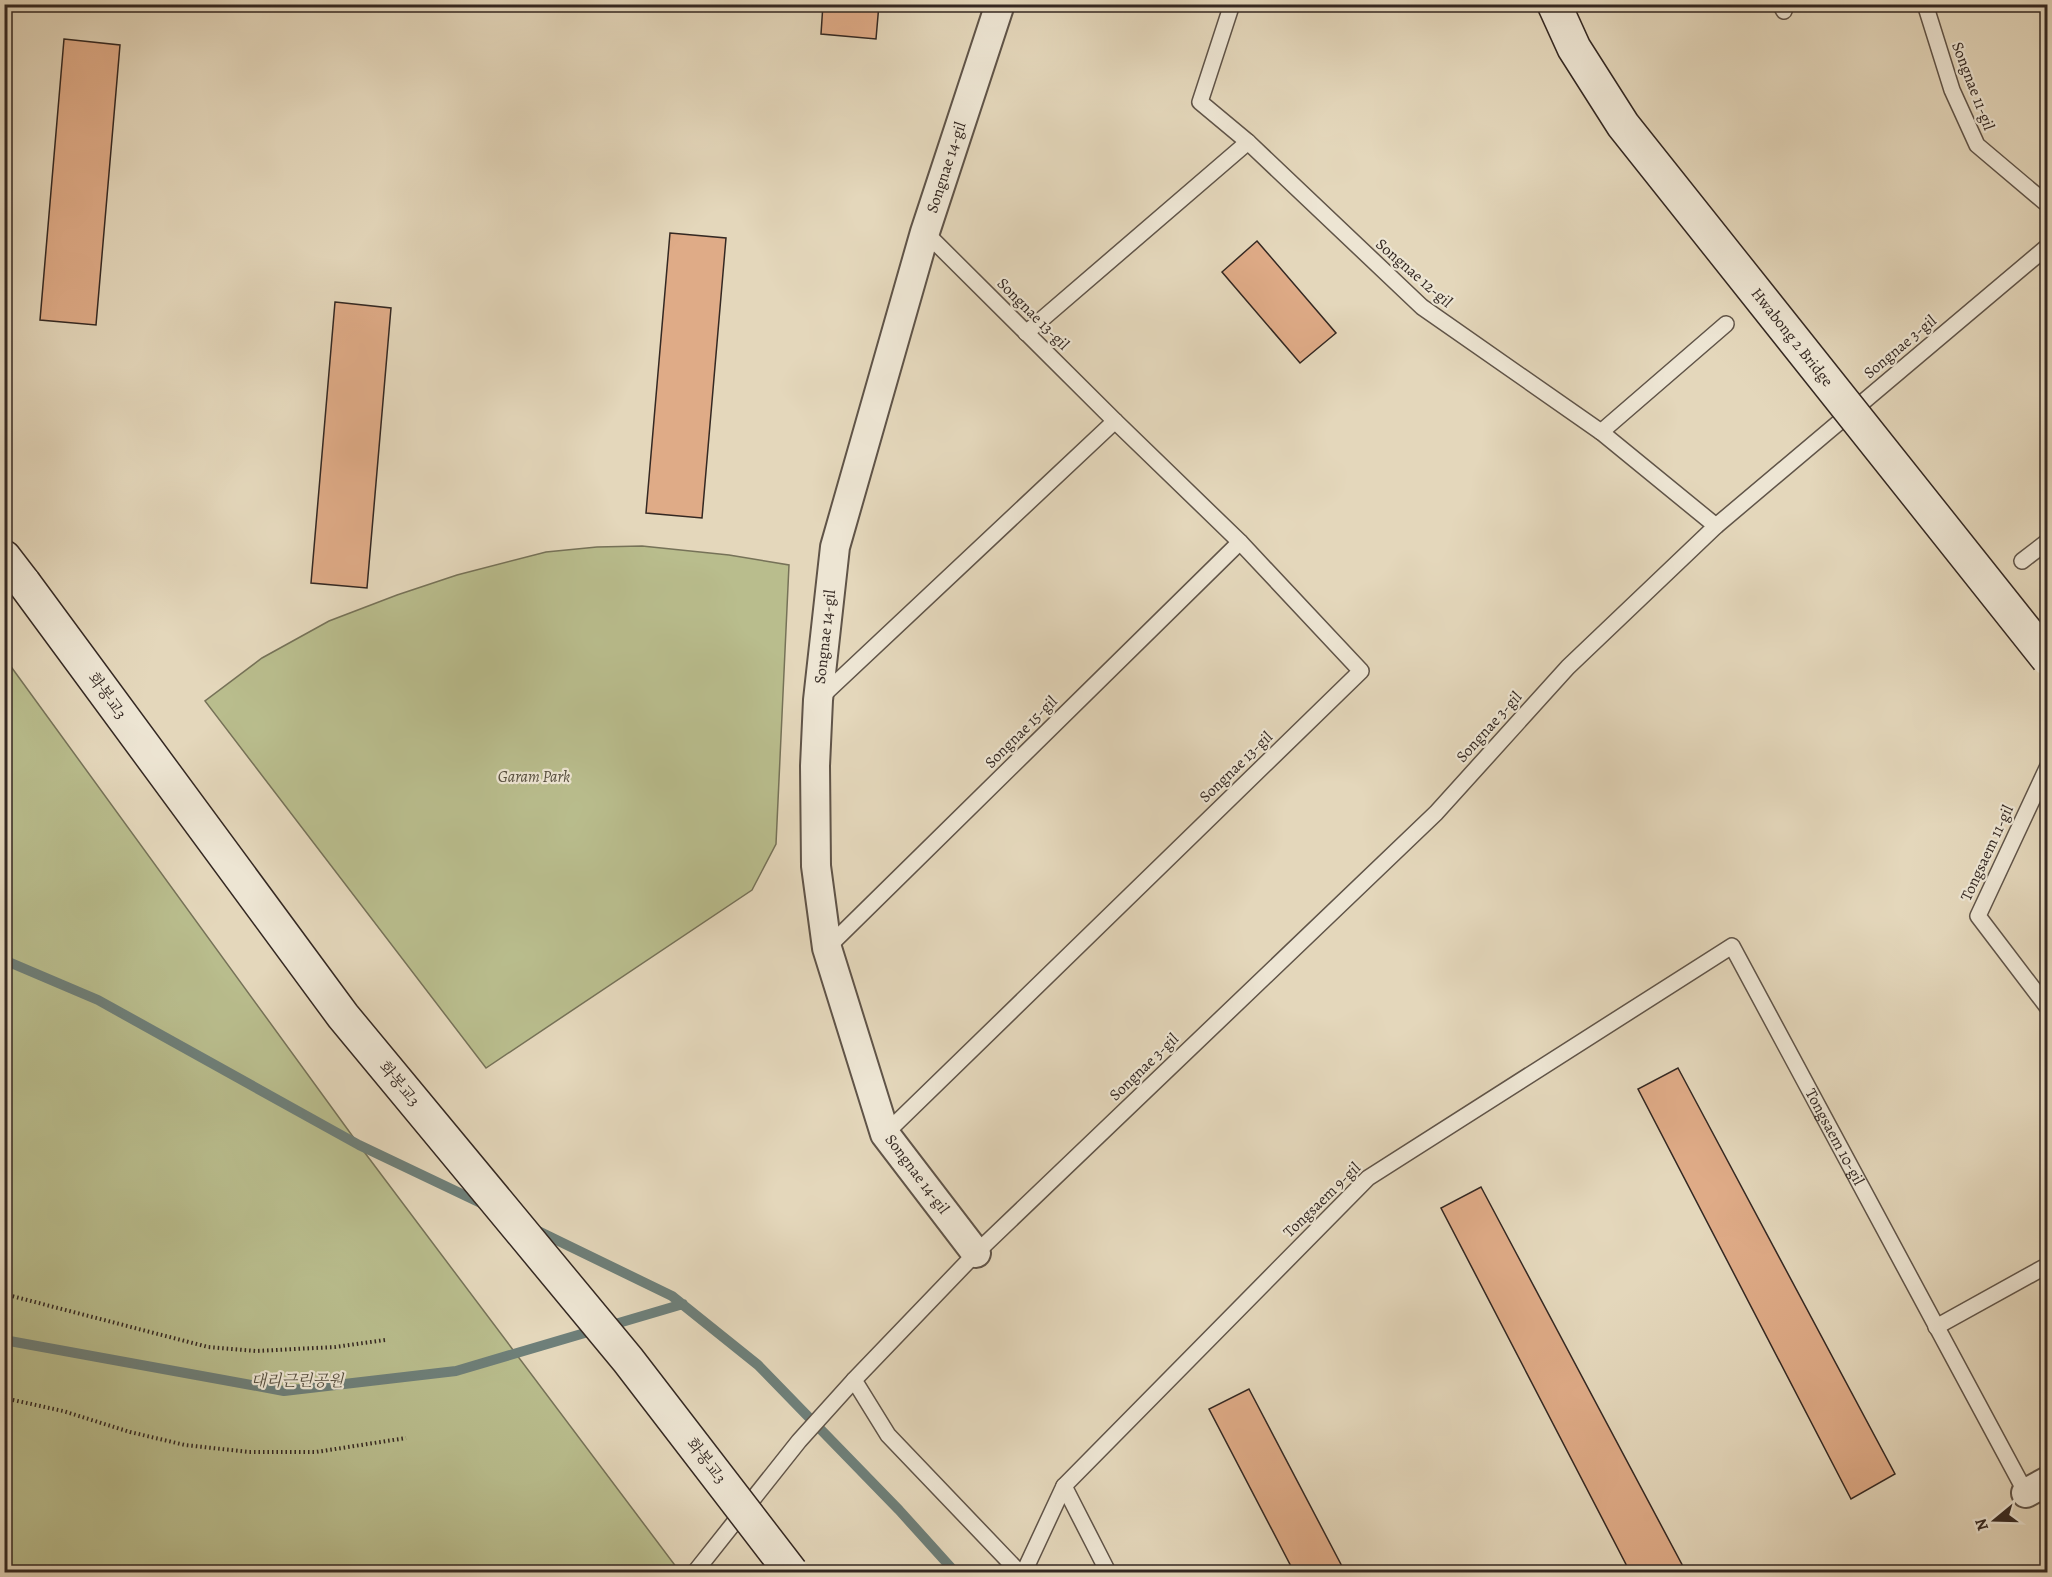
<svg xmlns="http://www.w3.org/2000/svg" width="2052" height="1577" viewBox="0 0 2052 1577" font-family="Alegreya,'Noto Serif KR',serif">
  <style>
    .green { fill: #b9bd8d; stroke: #767258; stroke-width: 1.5 }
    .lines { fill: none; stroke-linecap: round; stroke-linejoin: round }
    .stream { stroke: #6e7f79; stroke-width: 10 }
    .building { fill: #dfab87; stroke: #342822; stroke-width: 1.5 }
    .lane-casing { stroke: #605448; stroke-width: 18 }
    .street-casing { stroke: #605448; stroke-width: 32 }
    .secondary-casing { stroke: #342822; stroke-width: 36 }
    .path { stroke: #342822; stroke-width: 4; stroke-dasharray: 1.5 3; stroke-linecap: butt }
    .lane { stroke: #ede5d3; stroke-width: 15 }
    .street { stroke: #ede5d3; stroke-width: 28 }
    .secondary { stroke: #ede5d3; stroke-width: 33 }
    .secondary-bridge-casing { stroke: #342822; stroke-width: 36; stroke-linecap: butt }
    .secondary-bridge { stroke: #ede5d3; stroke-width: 33 }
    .labels { text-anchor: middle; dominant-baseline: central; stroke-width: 4.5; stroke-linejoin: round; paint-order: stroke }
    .street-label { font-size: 16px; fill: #342822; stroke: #ede5d3 }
    .park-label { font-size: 16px; font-style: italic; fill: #554d3d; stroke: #ede5d3 }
  </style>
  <rect width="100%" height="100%" fill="#e4d7bb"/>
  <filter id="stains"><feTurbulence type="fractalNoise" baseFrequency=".00333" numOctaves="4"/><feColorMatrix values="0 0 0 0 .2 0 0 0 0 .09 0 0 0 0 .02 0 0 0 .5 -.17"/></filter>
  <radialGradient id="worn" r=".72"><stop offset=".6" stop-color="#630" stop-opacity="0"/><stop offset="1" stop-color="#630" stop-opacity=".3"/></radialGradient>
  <!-- green -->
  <path class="green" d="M642,546L729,555L789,565L776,844L752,890L486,1068L205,701L262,658L329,621L397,595L457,575L546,552L597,547Z
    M4,657L359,1145L680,1572H5Z"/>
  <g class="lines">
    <!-- stream -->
    <path class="stream" d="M4,960L98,1000L359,1145L485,1205
      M534,1229L672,1296L758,1365L899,1510L955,1572
      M4,1340L284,1391L456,1371L683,1304"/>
  </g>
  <!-- building -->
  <path class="building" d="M823,4H879L876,39L821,34Z
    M64,39L120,45L96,325L40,320Z
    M670,233L726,238L702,518L646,513Z
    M1257,241L1336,333L1300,363L1222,272Z
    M335,302L391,308L367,588L311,583Z
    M1678,1068L1895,1474L1851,1499L1638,1089Z
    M1481,1187L1686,1572H1630L1441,1208Z
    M1249,1389L1345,1572H1294L1209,1409Z"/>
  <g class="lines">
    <!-- lane casing -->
    <g class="lane-casing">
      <g id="lane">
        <path d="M1232,4L1200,102L1248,142L1422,307L1601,432L1716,526"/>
        <path d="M1780,4L1784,11"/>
        <path d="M1925,4L1952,90L1977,145L2048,205"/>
        <path d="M1026,333L1248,142"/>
        <path d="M1601,432L1726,324"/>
        <path d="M2022,561L2048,541"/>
        <path d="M820,698L1115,421"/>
        <path d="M2048,766L1978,916L2048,1008"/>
        <path d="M827,948L1240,542"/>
        <path d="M885,1134L1361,671L1240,542L1115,421L925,232"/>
        <path d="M1936,1327L2048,1265"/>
        <path d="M1064,1486L1108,1572"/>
        <path d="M695,1572L799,1441L854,1380"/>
        <path d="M1019,1572L888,1435L854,1380L976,1253L1436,813L1568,667L1716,526L2048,246"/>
        <path id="s1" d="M1024,1572L1064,1486L1368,1178L1732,946L2026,1493"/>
      </g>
    </g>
    <!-- street casing -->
    <g class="street-casing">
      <g id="street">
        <path id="s2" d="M976,1253L885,1134L827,948L816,866L815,766L818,700L835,547L925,232L1000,4"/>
        <path d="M2026,1493L2048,1481"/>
      </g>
    </g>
    <!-- secondary casing -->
    <g class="secondary-casing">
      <path id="secondary" d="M4,557L24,583"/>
    </g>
    <!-- path -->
    <path class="path" d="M4,1294L208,1347L256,1351L335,1347L385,1340
      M4,1398L63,1411L130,1432L185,1445L249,1452H316L406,1438"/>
    <!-- lane -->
    <use href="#lane" class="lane"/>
    <!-- street -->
    <use href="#street" class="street"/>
    <!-- secondary -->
    <use href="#secondary" class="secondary"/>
    <!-- secondary-bridge casing -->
    <g class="secondary-bridge-casing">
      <g id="secondary-bridge">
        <path id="s3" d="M1554,4L1574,48L1623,125L2048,659"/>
        <path d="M24,583L343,1016L628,1360L791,1572"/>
      </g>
    </g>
    <!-- secondary-bridge -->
    <use href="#secondary-bridge" class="secondary-bridge"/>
  </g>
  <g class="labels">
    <!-- street labels -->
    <g class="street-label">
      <text transform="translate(1973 86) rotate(69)">Songnae 11-gil</text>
      <text stroke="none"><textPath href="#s2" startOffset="1143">Songnae 14-gil</textPath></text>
      <text transform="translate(1414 273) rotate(41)">Songnae 12-gil</text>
      <text transform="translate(1033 314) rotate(45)">Songnae 13-gil</text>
      <text stroke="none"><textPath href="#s3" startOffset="411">Hwabong 2 Bridge</textPath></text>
      <text transform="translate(1900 347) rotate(-40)">Songnae 3-gil</text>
      <text stroke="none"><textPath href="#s2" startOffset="657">Songnae 14-gil</textPath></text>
      <text transform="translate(107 696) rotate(54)">화봉교3</text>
      <text transform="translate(1489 727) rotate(-48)">Songnae 3-gil</text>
      <text transform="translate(1021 732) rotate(-45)">Songnae 15-gil</text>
      <text transform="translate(1236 767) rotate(-44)">Songnae 13-gil</text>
      <text transform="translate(1987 853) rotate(-65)">Tongsaem 11-gil</text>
      <text transform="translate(1144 1067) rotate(-44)">Songnae 3-gil</text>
      <text transform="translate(399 1084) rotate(50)">화봉교3</text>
      <text stroke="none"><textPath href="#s1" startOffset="1176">Tongsaem 10-gil</textPath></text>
      <text transform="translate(917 1174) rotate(53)">Songnae 14-gil</text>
      <text transform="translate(1322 1200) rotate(-44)">Tongsaem 9-gil</text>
      <text transform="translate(706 1461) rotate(52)">화봉교3</text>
    </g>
    <!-- park labels -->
    <g class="park-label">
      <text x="534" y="777">Garam Park</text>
      <text x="297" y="1381">대리근린공원</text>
    </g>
  </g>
  <!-- margin -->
  <rect width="2052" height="1577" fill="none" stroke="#e4d7bb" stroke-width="24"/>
  <rect x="6" y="6" width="2040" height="1565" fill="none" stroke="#342822" stroke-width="3"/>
  <rect x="12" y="12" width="2028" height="1553" fill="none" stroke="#342822" stroke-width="1.5"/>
  <!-- north arrow -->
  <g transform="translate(1995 1520) rotate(251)" stroke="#ede5d3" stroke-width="4.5" paint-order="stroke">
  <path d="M0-4.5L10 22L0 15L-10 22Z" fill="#342822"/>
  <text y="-9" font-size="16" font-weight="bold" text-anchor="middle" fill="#342822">N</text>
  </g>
  <rect width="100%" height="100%" filter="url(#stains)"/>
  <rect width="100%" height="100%" fill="url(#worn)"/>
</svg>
